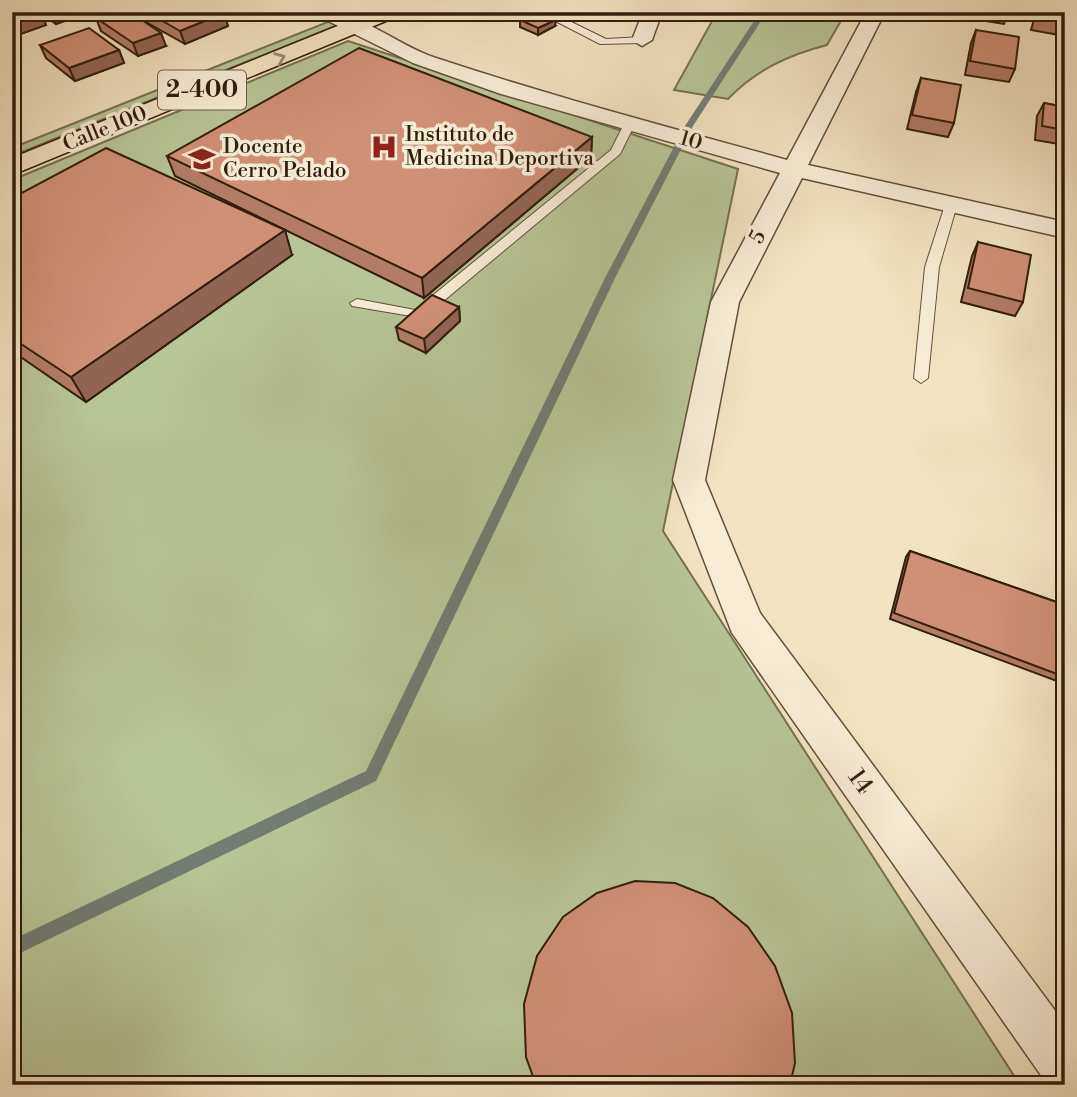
<svg xmlns="http://www.w3.org/2000/svg" width="1077" height="1097" viewBox="0 0 1077 1097" font-family="'Libre Bodoni',serif">
  <style>
    .green { fill: #b8c595; stroke: #757250; stroke-width: 2 }
    .lines { fill: none; stroke-linecap: round; stroke-linejoin: round }
    .stream { fill: #727d73; fill-rule: evenodd }
    .lane-casing { stroke: #625038; stroke-width: 2 }
    .street-casing { stroke: #625038; stroke-width: 3 }
    .highway-casing { stroke: #321e0b; stroke-width: 3 }
    .lane { fill: #f7edd6; fill-rule: evenodd }
    .street { fill: #f7edd6; fill-rule: evenodd }
    .highway { fill: #f2e4c0; fill-rule: evenodd }
    .wall { fill: #b37c65; stroke: #321e0b; stroke-width: 2 }
    .shaded-wall { fill: #926552; stroke: #321e0b; stroke-width: 2 }
    .building { fill: #d09075; stroke: #321e0b; stroke-width: 2 }
    .oneway { stroke: #9c8b6f }
    .labels { text-anchor: middle; dominant-baseline: central; stroke-width: 7; stroke-linejoin: round; paint-order: stroke }
    .far-street-label { font-size: 21px; fill: #321e0b; stroke: #f7edd6 }
    .far-poi-label { font-size: 21px; fill: #321e0b; stroke: #f7edd6; text-anchor: start }
    .shield { fill: #f7edd6; stroke: #6d5c48; stroke-width: 2 }
    .shield-label { font-size: 23px; font-weight: bold; fill: #321e0b }
    .street-label { font-size: 24px; fill: #321e0b; stroke: #f7edd6 }
  </style>
  <rect width="100%" height="100%" fill="#f2e4c0"/>
  <filter id="stains"><feTurbulence type="fractalNoise" baseFrequency=".00286" numOctaves="4"/><feColorMatrix values="0 0 0 0 .2 0 0 0 0 .09 0 0 0 0 .02 0 0 0 .5 -.17"/></filter>
  <radialGradient id="worn" r=".72"><stop offset=".6" stop-color="#630" stop-opacity="0"/><stop offset="1" stop-color="#630" stop-opacity=".3"/></radialGradient>
  <!-- green -->
  <path class="green" d="M713,12H846L827,45C788,55 756,70 728,99L674,90L711,23Z
    M330,21L338,25L12,156V148Z
    M348,41L738,169L663,531L1020,1085H12V180Z"/>
  <g class="lines">
    <!-- stream -->
    <path class="stream" d="M760,12H767L693,126L615,278L376,781L12,957V940L366,771L605,278L685,126Z"/>
    <!-- lane casing -->
    <g class="lane-casing">
      <path id="lane" d="M538,12H551L606,39L642,37L647,40L642,43L600,44Z
        M625,122L635,124L620,154L423,318L352,306L350,303L357,299L415,310L611,150Z
        M951,201L957,205L939,267L928,378L921,383L914,378L925,267L945,205Z"/>
    </g>
    <!-- street casing -->
    <g class="street-casing">
      <path id="street" d="M321,12C362,12 395,44 433,57C550,96 669,127 787,160L866,12H885L808,165L1065,222V238L802,178L739,302L705,480L760,613L1065,1024V1085L1047,1084L732,633L673,480L711,302L780,173L501,94L413,63L322,18Z
        M643,12H662L652,40L642,46L632,40Z"/>
    </g>
    <!-- highway casing -->
    <g class="highway-casing">
      <path id="highway" d="M372,12H401L398,16L12,175V158Z"/>
    </g>
    <!-- lane -->
    <use href="#lane" class="lane"/>
    <!-- street -->
    <use href="#street" class="street"/>
    <!-- highway -->
    <use href="#highway" class="highway"/>
  </g>
  <!-- wall -->
  <path class="wall" d="M12,12H91L56,24L42,15L46,25L15,36L12,34Z
    M142,12H222L228,26L185,44L146,22Z
    M553,12H592L575,21Z
    M922,12H950L948,17Z
    M974,12H1008L1004,24L972,19Z
    M1036,12H1065V36L1031,30Z
    M96,18L166,46L138,56L101,31Z
    M520,20L555,26L538,35L520,27Z
    M976,30L1015,69L1009,82L965,75L971,43Z
    M40,45L119,50L124,63L75,81L46,58Z
    M921,78L954,123L948,137L907,129L916,92Z
    M1044,103L1065,107V145L1035,140L1037,116Z
    M592,137L591,157L424,298L175,176L167,156Z
    M12,198L292,255L86,402L12,351Z
    M978,242L1023,302L1015,316L961,302L972,256Z
    M459,307L460,321L426,353L399,340L396,327Z
    M910,551L1065,605V684L890,619L906,557Z"/>
  <!-- shaded-wall -->
  <path class="shaded-wall" d="M41,12L46,25L15,36L12,31V21Z
    M50,12H91L56,24Z
    M575,12H592L575,21Z
    M224,13L228,26L185,44L180,31Z
    M556,20L555,26L538,35V28Z
    M161,33L166,46L138,56L133,43Z
    M119,50L124,63L75,81L69,68Z
    M592,137L591,157L424,298L422,278Z
    M285,230L292,255L86,402L71,377Z
    M459,307L460,321L426,353L424,339Z"/>
  <!-- building -->
  <path class="building" d="M12,12H40L12,21Z
    M112,12H130L161,33L133,43L96,18Z
    M147,12H222L224,13L180,31Z
    M537,12H538L556,20L538,28L520,20Z
    M976,12H1008L1007,18Z
    M1038,12H1065V22L1037,17Z
    M89,28L119,50L69,68L40,45Z
    M976,30L1019,37L1015,69L970,61Z
    M359,48L592,137L422,278L167,156Z
    M921,78L961,85L954,123L912,115Z
    M1044,103L1065,107V130L1042,126Z
    M106,148L285,230L71,377L12,338V198Z
    M978,242L1031,255L1023,302L968,288Z
    M432,295L459,307L424,339L396,327Z
    M910,551L1065,605V677L894,613Z
    M635,881L675,883L713,898L748,927L775,966L792,1013L795,1063L790,1085H536L526,1057L524,1004L537,956L563,917L597,893Z"/>
  <!-- one-way arrows -->
  <defs><path id="oneway-chevron" d="M-2-3.5L2.5 0L-2 3.5" fill="none" stroke-width="1.6" stroke-linecap="round" stroke-linejoin="round" transform="scale(1.75)"/></defs>
  <use class="oneway" href="#oneway-chevron" transform="translate(280 58) rotate(-22)"/>
  <!-- icons -->
  <defs>
    <g id="hospital-bare" transform="scale(2.1)"><path d="M-5-5h3v3.5h4V-5h3V5h-3V1.5h-4V5h-3Z" fill="#8f2418" stroke="#f7edd6" stroke-width="2.5" paint-order="stroke"/></g>
    <g id="school-bare" transform="scale(2.1)"><path d="M0-5L7-2L0 1L-7-2ZM-4 1L0 2.5L4 1V4Q0 6-4 4Z" fill="#8f2418" stroke="#f7edd6" stroke-width="2.5" paint-order="stroke"/></g>
  </defs>
  <g fill-rule="evenodd">
    <use href="#hospital-bare" x="384" y="147"/>
    <use href="#school-bare" x="202" y="159"/>
  </g>
  <g class="labels">
    <!-- far-street labels -->
    <g class="far-street-label">
      <text transform="translate(105 129) rotate(-22)">Calle 100</text>
      <text transform="translate(691 141) rotate(16)">10</text>
      <text transform="translate(758 237) rotate(-63)">5</text>
    </g>
    <!-- far-poi labels -->
    <g class="far-poi-label">
      <text x="405" y="135">Instituto de<tspan x="405" dy="24">Medicina Deportiva</tspan></text>
      <text x="223" y="147">Docente<tspan x="223" dy="24">Cerro Pelado</tspan></text>
    </g>
    <!-- shield labels -->
    <rect class="shield" x="158" y="70.5" width="88" height="39" rx="5"/>
    <g class="shield-label">
      <text x="202" y="90">2-400</text>
    </g>
    <!-- street labels -->
    <g class="street-label">
      <text transform="translate(860 782) rotate(54)">14</text>
    </g>
  </g>
  <!-- margin -->
  <rect width="1077" height="1097" fill="none" stroke="#f2e4c0" stroke-width="42"/>
  <rect x="14" y="14" width="1049" height="1069" fill="none" stroke="#321e0b" stroke-width="3.5"/>
  <rect x="21" y="21" width="1035" height="1055" fill="none" stroke="#321e0b" stroke-width="2"/>
  <rect width="100%" height="100%" filter="url(#stains)"/>
  <rect width="100%" height="100%" fill="url(#worn)"/>
</svg>
